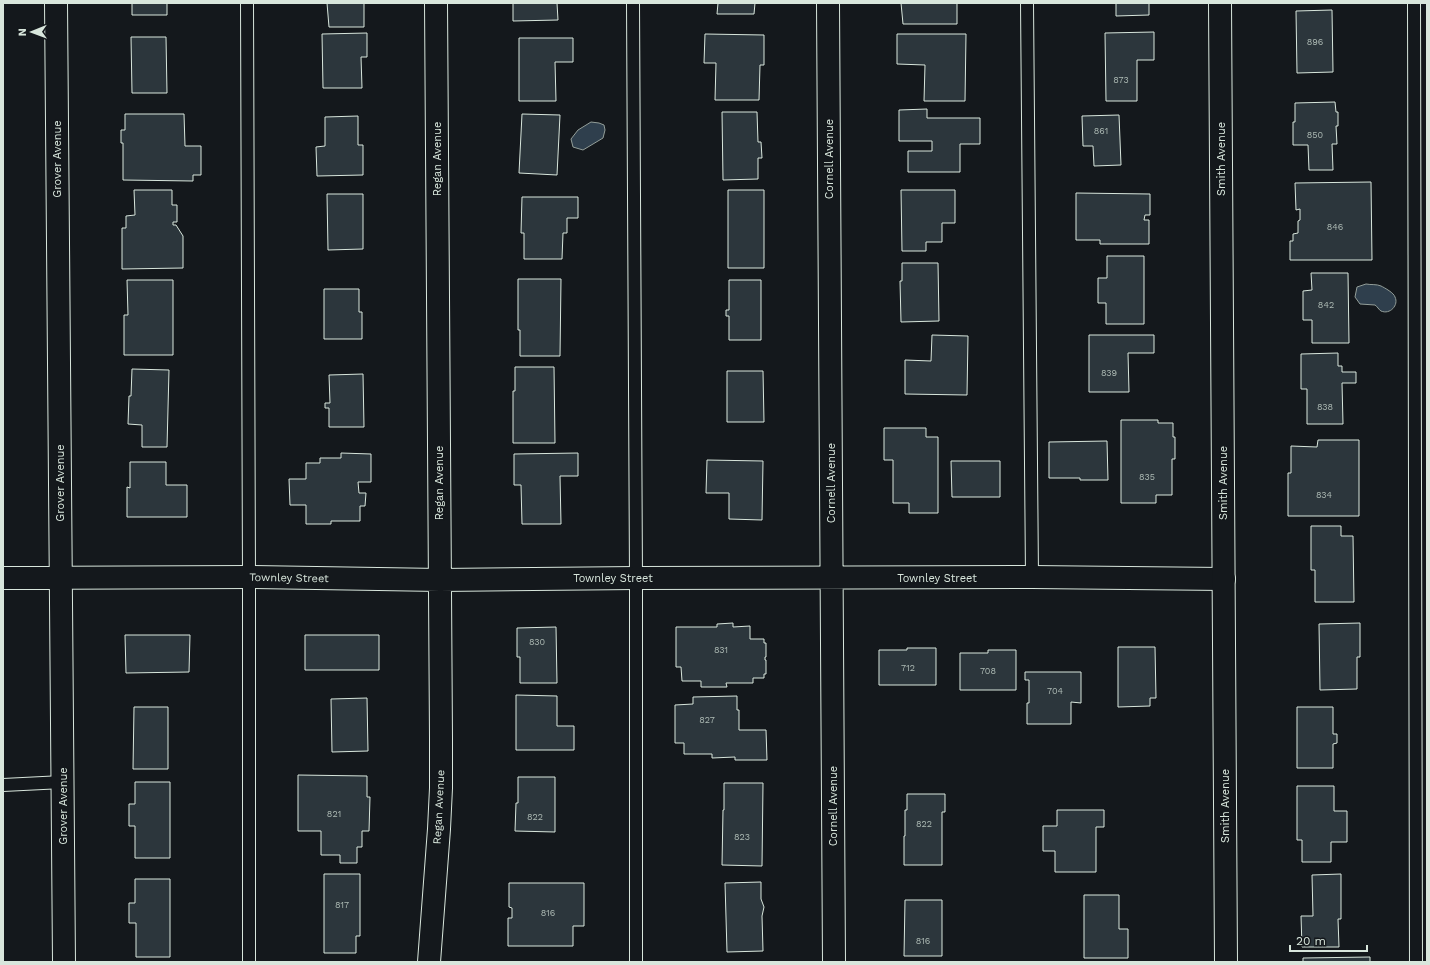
<svg xmlns="http://www.w3.org/2000/svg" width="1430" height="965" viewBox="0 0 1430 965" font-family="'Work Sans',sans-serif">
  <style>
    .water { fill: #2f3f4d; stroke: #939e99 }
    .building { fill: #2c363c; stroke: #d8e6dc }
    .lines { fill: none; stroke-linecap: round; stroke-linejoin: round }
    .lane-casing { stroke: #d8e6dc; stroke-width: 14 }
    .street-casing { stroke: #d8e6dc; stroke-width: 24 }
    .secondary-casing { stroke: #d8e6dc; stroke-width: 24 }
    .lane { stroke: #14181c; stroke-width: 12 }
    .street { stroke: #14181c; stroke-width: 22 }
    .secondary { stroke: #14181c; stroke-width: 22 }
    .labels { text-anchor: middle; dominant-baseline: central; stroke-width: 3; stroke-linejoin: round; paint-order: stroke }
    .number-label { font-size: 9px; fill: #adbab4 }
    .street-label { font-size: 11px; fill: #d8e6dc; stroke: #14181c }
  </style>
  <rect width="100%" height="100%" fill="#14181c"/>
  <!-- water -->
  <path class="water" d="M591,122L599,123L604,125L605,130L603,138L583,150L573,147L571,139L578,130Z
    M1366,284C1371,285 1377,284 1381,286C1385,288 1394,293 1395,297C1399,305 1390,315 1381,311C1379,310 1377,306 1375,305L1360,304L1355,297L1357,287Z"/>
  <!-- building -->
  <path class="building" d="M132,3H167V15H132Z
    M327,3H364V27H329Z
    M513,3H557L558,20L513,21Z
    M718,3H755L754,14H717Z
    M901,3H957V24H903Z
    M1116,3H1149V15L1116,16Z
    M1332,10L1333,72L1297,73L1296,11Z
    M1154,32V60H1137V101H1106L1105,33Z
    M367,33V57H361L362,88H323L322,34Z
    M705,34L764,35V65H760L759,100H715L716,63H704Z
    M897,34H966L965,101H924L925,65L897,64Z
    M131,37H166L167,93H132Z
    M519,38H573V62H555L556,101H519Z
    M1335,102L1336,112H1338V126H1336L1337,144H1332L1333,170H1309L1308,145H1293V122H1295V103Z
    M927,109V118H980V144H960V172H908V151H932V141H899V110Z
    M722,112H757L758,142H761L762,158H758V179L723,180Z
    M125,114H184L185,146H201V175H193V181L123,180V143H121V130H125Z
    M522,114L560,115L557,175L519,173Z
    M1119,115L1121,165L1094,166L1093,146H1083L1082,116Z
    M358,116V145H363V175L317,176L316,147L325,146V117Z
    M1371,182L1372,260H1290V241H1293V234L1298,233V221L1300,220V209L1296,210L1295,183Z
    M134,190H172V205H177V222H173V225H176L183,236V268L122,269V228H126V216L135,215Z
    M728,190H764V268H728Z
    M901,190H955V223H942V242H926V251H902Z
    M1076,193L1150,194V215H1145L1144,220H1149V244H1100V240H1076Z
    M327,194H363V249L328,250Z
    M522,197H578V218H567V233H563L562,259H524V233H521Z
    M1107,256H1144V324H1106V303H1098V278H1107Z
    M902,263H938L939,321L901,322L900,281H902Z
    M1311,273H1348L1349,343H1312V320H1303V291L1312,290Z
    M518,279H561L560,356H520V330H518Z
    M127,280H173V355H124V315H128Z
    M729,280H761V340H729V316H726V310H729Z
    M324,289H359V312H362V339H324Z
    M932,335L968,336L967,395L905,394V360L931,361Z
    M1089,335H1154V353H1128L1129,392H1089Z
    M1338,353V366H1342V372H1356V383H1342L1343,424H1307V389H1301V354Z
    M515,367H554L555,443H513V391H515Z
    M132,369L169,370L167,447H142V425L128,424L129,396H131Z
    M727,371H763L764,422H727Z
    M363,374L364,427H329V408H325V403H330L329,375Z
    M1121,420H1158V423H1173V437H1175V459H1172V495H1156V503H1121Z
    M884,428H926V437H938V513H909V503H893V460H884Z
    M1318,440H1359V516H1288V473H1291V446L1317,447Z
    M1107,441L1108,480H1080V478H1049V442Z
    M341,453L371,454V482H358L359,493H366L365,506H360V521H331V524H306V505H290L289,479H306V463H320V458H341Z
    M578,453V476H560L561,524H522L521,485H514V454Z
    M707,460L763,461L762,520L729,519V493H706Z
    M951,461H1000V497H952Z
    M130,462H166V485H187V517H127V487L130,488Z
    M1311,526H1341V536H1353L1354,602H1315V570H1311Z
    M733,623V627L750,626V639H764V643H766V657H765V660H766V674H764V678H753V683H726L727,687H701V681H682L681,667H676V627H717V624Z
    M1360,623V657H1357V689L1320,690L1319,624Z
    M556,627L557,683H520V657H517V628Z
    M125,635H190L189,672L126,673Z
    M305,635H379V670H305Z
    M1118,647H1155L1156,698H1150V706L1118,707Z
    M907,648H936V685H879V650H907Z
    M988,650H1016V690H960V653H988Z
    M1025,672H1081V703L1071,702V724H1027V703H1029V680H1025Z
    M516,695L557,696V726H574V750H516Z
    M737,696V710H739V730H766L767,760H735V757L712,758V754H684V743H675V705L693,704V697Z
    M367,698L368,751L332,752L331,699Z
    M134,707H168V769H133Z
    M1297,707H1333V734H1337V743L1333,744V768H1297Z
    M298,775L367,776V797H370L369,831H362V847H357V863H340V855H321V831H298Z
    M518,777H555V832L515,831L516,803H518Z
    M135,782H170V858H135V826H129V804H135Z
    M724,783H763L762,866L722,865L723,810H724Z
    M1297,786H1334V811H1347V842H1331V862H1302V840H1297Z
    M907,794H945V812H942V865H904V836H905V810H907Z
    M1057,810H1104V827H1096V872H1055V851H1043V826H1057Z
    M324,874H360V936H356V953H324Z
    M1341,874V919H1338L1339,947H1302L1301,916H1313L1312,875Z
    M135,879H170V957H136V923H129V903H135Z
    M761,882V899L764,907L762,916L763,951L727,952L725,883Z
    M509,883H584V926H573V946H508V918H512V908L509,907Z
    M1084,895H1119V929H1128V958H1084Z
    M905,900H942V956H904Z
    M1370,957V962H1303V958Z"/>
  <g class="lines">
    <!-- lane casing -->
    <g class="lane-casing">
      <path id="lane" d="M247,3L249,577V962
        M633,3L636,578V962
        M1027,3L1032,577
        M1414,3L1416,962
        M3,785L63,782"/>
    </g>
    <!-- street casing -->
    <g class="street-casing">
      <path id="street" d="M56,3L64,962
        M828,3L834,962
        M3,578L249,577L440,580L636,578L1032,577L1224,579
        M429,962L439,829L441,788V738L436,3"/>
    </g>
    <!-- secondary casing -->
    <g class="secondary-casing">
      <path id="secondary" d="M1220,3L1226,962"/>
    </g>
    <!-- lane -->
    <use href="#lane" class="lane"/>
    <!-- street -->
    <use href="#street" class="street"/>
    <!-- secondary -->
    <use href="#secondary" class="secondary"/>
  </g>
  <g class="labels">
    <!-- number labels -->
    <g class="number-label">
      <text x="1315" y="42">896</text>
      <text x="1121" y="80">873</text>
      <text x="1101" y="131">861</text>
      <text x="1315" y="135">850</text>
      <text x="1335" y="227">846</text>
      <text x="1326" y="305">842</text>
      <text x="1109" y="373">839</text>
      <text x="1325" y="407">838</text>
      <text x="1147" y="477">835</text>
      <text x="1324" y="495">834</text>
      <text x="537" y="642">830</text>
      <text x="721" y="650">831</text>
      <text x="908" y="668">712</text>
      <text x="988" y="671">708</text>
      <text x="1055" y="691">704</text>
      <text x="707" y="720">827</text>
      <text x="334" y="814">821</text>
      <text x="535" y="817">822</text>
      <text x="924" y="824">822</text>
      <text x="742" y="837">823</text>
      <text x="342" y="905">817</text>
      <text x="548" y="913">816</text>
      <text x="923" y="941">816</text>
    </g>
    <!-- street labels -->
    <g class="street-label">
      <text transform="translate(57 159) rotate(-90)">Grover Avenue</text>
      <text transform="translate(437 159) rotate(-90)">Regan Avenue</text>
      <text transform="translate(829 159) rotate(-90)">Cornell Avenue</text>
      <text transform="translate(1221 159) rotate(-90)">Smith Avenue</text>
      <text transform="translate(60 483) rotate(-90)">Grover Avenue</text>
      <text transform="translate(439 483) rotate(-90)">Regan Avenue</text>
      <text transform="translate(831 483) rotate(-90)">Cornell Avenue</text>
      <text transform="translate(1223 483) rotate(-90)">Smith Avenue</text>
      <text transform="translate(289 578) rotate(1)">Townley Street</text>
      <text x="613" y="578">Townley Street</text>
      <text x="937" y="578">Townley Street</text>
      <text transform="translate(63 806) rotate(-90)">Grover Avenue</text>
      <text transform="translate(833 806) rotate(-90)">Cornell Avenue</text>
      <text transform="translate(1225 806) rotate(-90)">Smith Avenue</text>
      <text transform="translate(439 807) rotate(-87)">Regan Avenue</text>
    </g>
  </g>
  <!-- border -->
  <rect width="1430" height="965" fill="none" stroke="#d8e6dc" stroke-width="8"/>
  <!-- north arrow -->
  <g transform="translate(32 32) rotate(269)" stroke="#14181c" stroke-width="3" paint-order="stroke">
  <path d="M0-3L7 15L0 10L-7 15Z" fill="#d8e6dc"/>
  <text y="-6" font-size="11" font-weight="bold" text-anchor="middle" fill="#d8e6dc">N</text>
  </g>
  <!-- scale -->
  <path d="M1290 945v6h77v-6" fill="none" stroke="#d8e6dc" stroke-width="2"/>
  <text x="1296" y="945" font-size="12" fill="#d8e6dc" stroke="#14181c" stroke-width="3" paint-order="stroke">20 m</text>
</svg>
